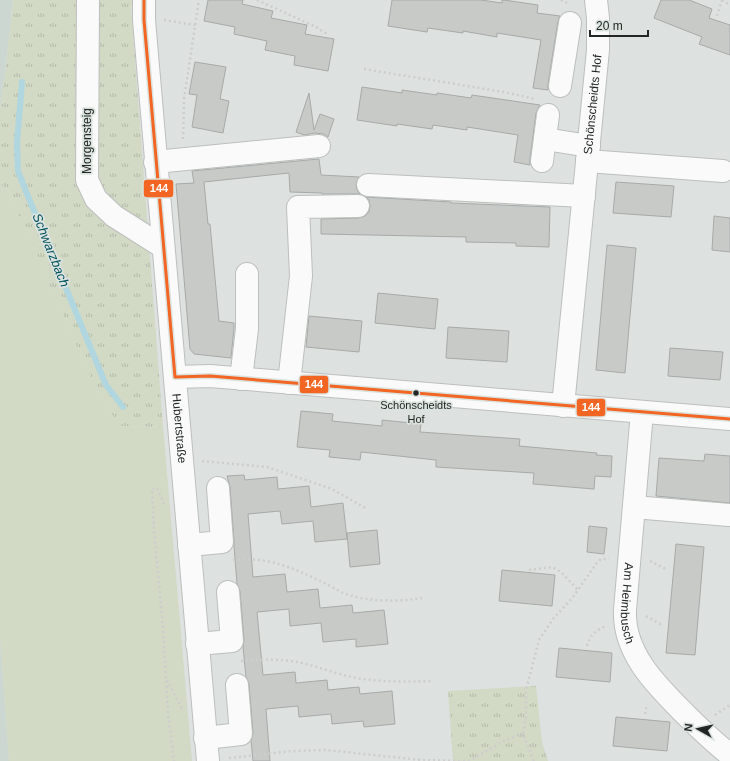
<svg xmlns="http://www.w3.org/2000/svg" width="730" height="761" viewBox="0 0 730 761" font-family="Helvetica,sans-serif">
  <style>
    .built { fill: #ccd7d1 }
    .grass { fill: url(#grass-tufts) }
    .garden { fill: #d2d9c5 }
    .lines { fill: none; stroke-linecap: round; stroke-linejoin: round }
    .stream { stroke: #b0d7df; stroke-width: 6 }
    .building { fill: #c7cac7; stroke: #a7aaa8 }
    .minor-casing { stroke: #bcbfbd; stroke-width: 24 }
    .path { stroke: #cdcdcd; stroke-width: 2.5; stroke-dasharray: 2 3; stroke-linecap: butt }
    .minor { stroke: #fafafa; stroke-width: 22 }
    .bus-1-casing { stroke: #dbe3df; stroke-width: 6 }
    .bus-1 { stroke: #f26522; stroke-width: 3 }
    .bus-dot { fill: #222624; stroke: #dbe3df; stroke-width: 1.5 }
    .labels { text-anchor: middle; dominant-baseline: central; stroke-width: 3.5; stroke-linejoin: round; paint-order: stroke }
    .bus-label { font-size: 11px; fill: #222624; stroke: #dbe3df }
    .street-label { font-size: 12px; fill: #222624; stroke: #dbe3df }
    .water-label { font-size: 13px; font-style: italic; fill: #00525e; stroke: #dbe3df }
    .line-badge { stroke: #dbe3df; stroke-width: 1.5 }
    .badge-label { font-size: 11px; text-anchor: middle; font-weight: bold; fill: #fff }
  </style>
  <defs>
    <pattern id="grass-tufts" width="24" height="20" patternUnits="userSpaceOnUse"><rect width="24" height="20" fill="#d2d9c5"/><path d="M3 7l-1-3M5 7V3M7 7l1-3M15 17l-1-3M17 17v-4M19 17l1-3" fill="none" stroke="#b4baa9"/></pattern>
  </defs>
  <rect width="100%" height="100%" fill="#dde1df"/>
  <!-- built -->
  <path class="built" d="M0,0H13L5,73L0,110Z
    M0,636L9,761H0Z"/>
  <!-- grass -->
  <path class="grass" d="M13,0H135L131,7L163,427L119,426L93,383L8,191L0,183V110L5,73Z
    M536,686L542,742L548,761H453L448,691Z"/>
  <!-- garden -->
  <path class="garden" d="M0,183L8,191L93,383L119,426L163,427L192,761H9L0,636Z"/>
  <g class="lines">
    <!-- stream -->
    <path class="stream" d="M22,82L17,143L18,171L25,189L106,385L123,407"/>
  </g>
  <!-- building -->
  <path class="building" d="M208,0H243L242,4L273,11L271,18L307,25L305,34L334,39L328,71L294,65L295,56L265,50L267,41L234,34L235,27L204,21Z
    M392,0H481L502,3V0H504L538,5L537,13L560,16L558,21L548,84V90L533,88L541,40L497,33V37L463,31V33L428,28L427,32L388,26Z
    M661,0H689L712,9L709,18L730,25V55L699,44L702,37L654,18Z
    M195,62L226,67L220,99L229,101L223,133L192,127L197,95L189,94Z
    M362,87L402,93V90L437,95V93L471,98L472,95L540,105L536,113L530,159V165L514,162L518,135L467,127V130L433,125L432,129L397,124V126L357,120Z
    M309,93L314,130L320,114L334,119L328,137L324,134L315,133L304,135L296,132Z
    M319,159L321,175L359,177L356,185L357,190L360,194H322V193L290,192L289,173L204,182L208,224H210L219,321L234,323V328L231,358L194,354L190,349L176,184L194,183L192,171Z
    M616,182L674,186L671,217L613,213Z
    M366,197L451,202V203L550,207L549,247L516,246V243L466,242V237L321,234V219L358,218L365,216L369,212L370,206L369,200Z
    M714,216L730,218V252L712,250Z
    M607,245L636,248L625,373L596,370Z
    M378,293L438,299L435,329L375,323Z
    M309,316L362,321L359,352L306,347Z
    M448,327L509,331L507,362L446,358Z
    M670,348L723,352L720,380L668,376Z
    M301,411L333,414L332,421L382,426V420L421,424L420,432L520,439L519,446L597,453L596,455L612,456L611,477L595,476L594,489L533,484L534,473L436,467V460L361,452L360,460L329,457L330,450L297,447Z
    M705,454L730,456V503L656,496L659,458L704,461Z
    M244,475L245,480L277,477L278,489L309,486L311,507L343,503L347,539L315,542L313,521L282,524L280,511L248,514L253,577L285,574L287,592L318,589L320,608L352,605L353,613L384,610L388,644L356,647V639L323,642L321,623L290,626L289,609L257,612L263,675L295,672L296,683L327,680L328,690L359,687L360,694L392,691L395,724L364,727L363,721L332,724L331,714L299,717L298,706L266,709L270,761H253L251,740L253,733L249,684L246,677L243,647L244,640L240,591L237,584L234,546V541L230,487L227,476Z
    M589,526L607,528L604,554L587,552Z
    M377,530L380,564L350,567L347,533Z
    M676,544L704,547L695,655L666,653Z
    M502,570L555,575L552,606L499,601Z
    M559,648L612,653L610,682L556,677Z
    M616,717L670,722L667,751L613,746Z"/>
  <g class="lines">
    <!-- minor casing -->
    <g class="minor-casing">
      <g id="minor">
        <path d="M88,0L87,180L96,199L114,216L163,247"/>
        <path id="s1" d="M144,0V20L208,761"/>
        <path d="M560,86L570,23"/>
        <path d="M545,139L589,146"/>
        <path d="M542,161L548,115"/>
        <path d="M587,161L723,171"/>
        <path d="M155,162L319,146"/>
        <path d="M368,185L584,196"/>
        <path d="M175,377L210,376L730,419"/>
        <path d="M241,379L247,329V274"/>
        <path d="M289,383L301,276L298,207L358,206"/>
        <path id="s2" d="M563,406L598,50V18L596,0"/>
        <path id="s3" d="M642,412L625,610C623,653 656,685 685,714C699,728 714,742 730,755"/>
        <path d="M634,507L729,515"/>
        <path d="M189,545L222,542L218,488"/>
        <path d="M197,644L232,641L228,592"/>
        <path d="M205,738L241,734L237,685"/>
      </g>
    </g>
    <!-- path -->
    <path class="path" d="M257,0L316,27L327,34
      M561,0L567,3
      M722,0L730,5
      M717,16L722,0
      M164,20L195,25
      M364,69L504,92L535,99
      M183,139L184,99L199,0
      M202,461L267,467L332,489L367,509
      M164,504L157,488L152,489L154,531L163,627L168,714L174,761
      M233,560C266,556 295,568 324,583C331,586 338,591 346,594C369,602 397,602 422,598
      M650,561L666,569
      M529,570L552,567L561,572L578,590
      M646,616L662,625
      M587,646C590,635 596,630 606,626
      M241,661C259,659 279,659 297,662C317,666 336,674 356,678C382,682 407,682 433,681
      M167,680L182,709
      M645,714L647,704
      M715,715L730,705
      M229,758L293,751L326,750L421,760L469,761L506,740L523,734
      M534,761L523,734L526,716V690L539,640L553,619L573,597L596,564L601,559H609"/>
    <!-- minor -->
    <use href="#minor" class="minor"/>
    <!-- bus-1 casing -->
    <g class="bus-1-casing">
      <path id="bus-1" d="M144,0V20L175,377
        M175,377L210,376L730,419"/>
    </g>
    <!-- bus-1 -->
    <use href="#bus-1" class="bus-1"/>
  </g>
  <!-- markers -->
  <circle class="bus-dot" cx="416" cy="393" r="3.5"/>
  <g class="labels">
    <!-- bus labels -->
    <g class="bus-label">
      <text x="416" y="405">Schönscheidts<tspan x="416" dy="14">Hof</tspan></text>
    </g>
    <!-- street labels -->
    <g class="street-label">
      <text stroke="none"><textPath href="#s2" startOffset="303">Schönscheidts Hof</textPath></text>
      <text transform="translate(87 141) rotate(-90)">Morgensteig</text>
      <text stroke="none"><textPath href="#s1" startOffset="430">Hubertstraße</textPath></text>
      <text stroke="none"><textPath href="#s3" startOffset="192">Am Heimbusch</textPath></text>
    </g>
    <!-- water labels -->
    <g class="water-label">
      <text transform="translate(51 250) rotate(68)">Schwarzbach</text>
    </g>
  </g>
  <g class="line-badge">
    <rect x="143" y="179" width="31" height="19" rx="4" fill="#f26522"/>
    <rect x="299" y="375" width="30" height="19" rx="4" fill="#f26522"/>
    <rect x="576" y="398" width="30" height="19" rx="4" fill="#f26522"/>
  </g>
  <g class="badge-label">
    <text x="159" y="192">144</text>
    <text x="314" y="388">144</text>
    <text x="591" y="411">144</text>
  </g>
  <!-- north arrow -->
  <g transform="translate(698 729) rotate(278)" stroke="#dbe3df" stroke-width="3" paint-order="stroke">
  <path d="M0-3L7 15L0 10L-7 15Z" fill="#222624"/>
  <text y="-6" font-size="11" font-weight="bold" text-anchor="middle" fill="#222624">N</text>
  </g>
  <!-- scale -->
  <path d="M590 30v6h58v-6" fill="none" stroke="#222624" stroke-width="2"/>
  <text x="596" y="30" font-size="12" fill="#222624" stroke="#dbe3df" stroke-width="3" paint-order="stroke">20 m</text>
</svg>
